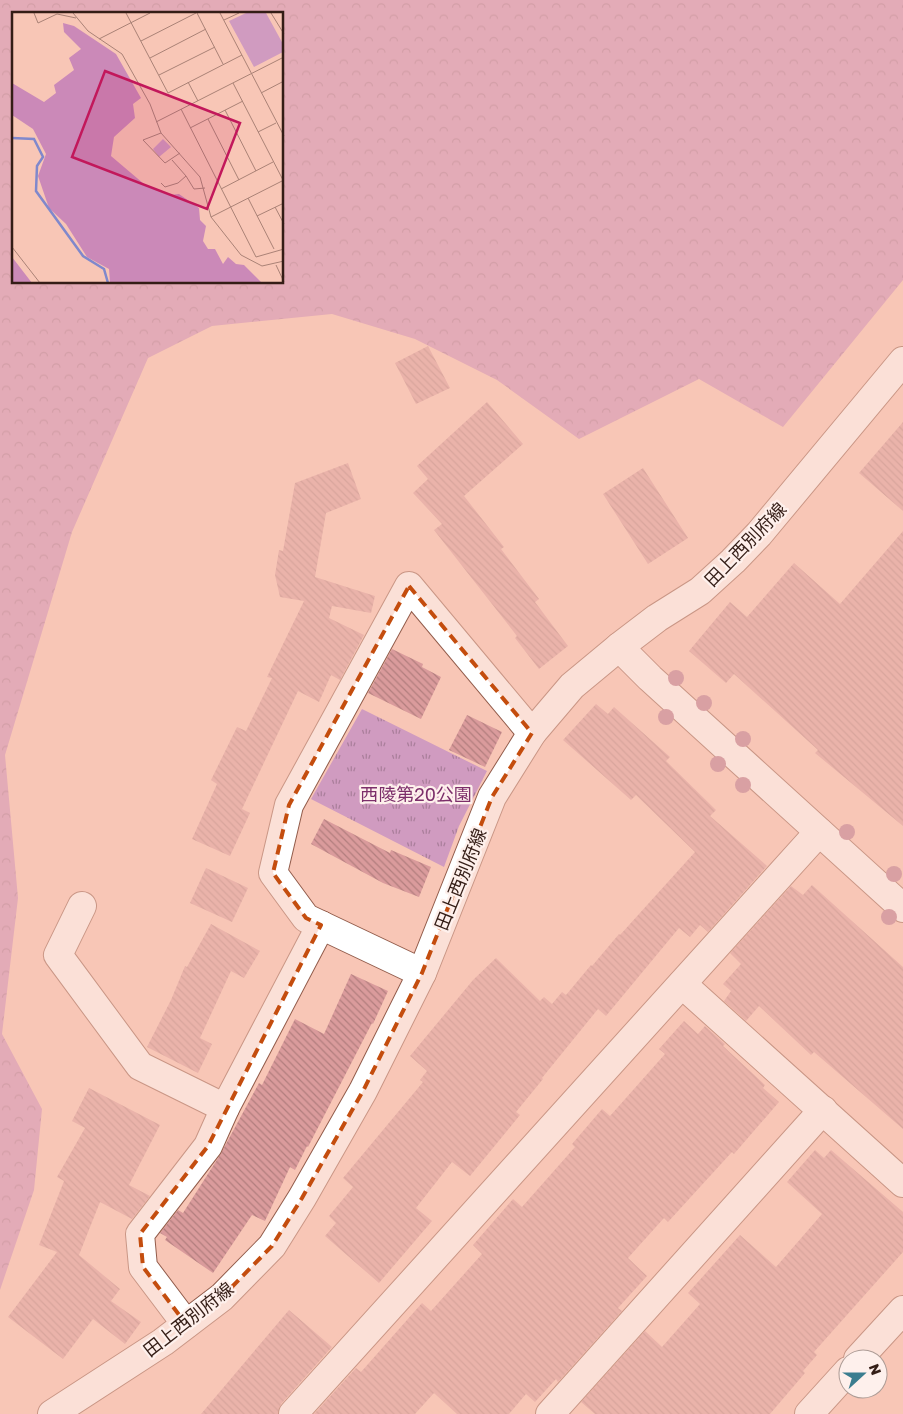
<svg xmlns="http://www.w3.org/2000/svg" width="903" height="1414" font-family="'Golos Text','Noto Sans JP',sans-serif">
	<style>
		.grass { fill: url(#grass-tufts) }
		.forest { fill: url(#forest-crowns); fill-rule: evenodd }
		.building { fill: url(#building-back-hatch) }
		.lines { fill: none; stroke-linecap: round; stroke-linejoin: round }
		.minor-casing { stroke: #925c4b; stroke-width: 30 }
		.tertiary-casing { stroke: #925c4b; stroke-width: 30 }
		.minor { stroke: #fff; stroke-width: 28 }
		.tertiary { stroke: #fff; stroke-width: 28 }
		.tree { fill: #b4728c }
		.marked { fill: none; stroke: #c44d0e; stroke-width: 4; stroke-dasharray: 10 6; stroke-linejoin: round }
		.labels { text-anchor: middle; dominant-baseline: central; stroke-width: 4.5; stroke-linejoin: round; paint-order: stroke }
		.street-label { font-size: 18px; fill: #341d16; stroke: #fef0ec }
		.park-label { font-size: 18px; fill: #7c2e6a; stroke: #fef0ec }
		.inset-river { fill: none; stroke: #8088cc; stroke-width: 2.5 }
		.inset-road { fill: none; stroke: #aa8276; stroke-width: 1 }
		.view { fill: #c2185b; fill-opacity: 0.15; stroke: #c2185b; stroke-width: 2.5 }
		.inset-edge { fill: none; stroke: #341d16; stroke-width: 2.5 }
	</style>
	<defs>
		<pattern id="grass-tufts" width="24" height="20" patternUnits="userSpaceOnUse" patternTransform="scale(1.25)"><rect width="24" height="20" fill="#d09bc0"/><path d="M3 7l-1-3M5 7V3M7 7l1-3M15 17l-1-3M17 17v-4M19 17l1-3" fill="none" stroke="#aa7e9b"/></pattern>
		<pattern id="forest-crowns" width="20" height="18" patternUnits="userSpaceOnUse" patternTransform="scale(1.25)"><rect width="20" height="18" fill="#cb89b8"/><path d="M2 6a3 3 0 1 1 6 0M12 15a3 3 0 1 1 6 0" fill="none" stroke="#a66f95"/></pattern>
		<pattern id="building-back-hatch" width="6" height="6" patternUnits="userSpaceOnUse" patternTransform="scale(1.25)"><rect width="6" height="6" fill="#da9b9c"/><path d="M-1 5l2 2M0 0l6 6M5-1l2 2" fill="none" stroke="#b27e7e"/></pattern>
	</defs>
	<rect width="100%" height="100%" fill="#f8c6b6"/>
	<!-- grass -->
	<polygon class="grass" points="362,709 487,771 459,826 444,867 311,799"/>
	<!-- forest -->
	<path class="forest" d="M 0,0 L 903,0 L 903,280 L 783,427 L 699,379 L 579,439 L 497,380 L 415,339 L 332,314 L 212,326 L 148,358 L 72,532 L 5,755 L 18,898 L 2,1034 L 42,1109 L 34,1190 L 0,1290 ZM 14,14 L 282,14 L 282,282 L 14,282 Z"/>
	<!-- building -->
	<g class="building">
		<polygon points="428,346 450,388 416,404 395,363"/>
		<polygon points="487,402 523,444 464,496 504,547 501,549 539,599 535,602 568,646 539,669 515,638 517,636 434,530 442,524 413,493 428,479 417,466"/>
		<polygon points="903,422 903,511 859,473"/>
		<polygon points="348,463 361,499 326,513 315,577 375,596 371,613 332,606 329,618 364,635 340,680 331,675 319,702 298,691 242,809 250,813 230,856 192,839 217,784 211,780 237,727 246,731 272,678 267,677 304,601 280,597 275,575 279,550 283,551 295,483"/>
		<polygon points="643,468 688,538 648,564 603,494"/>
		<polygon points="903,531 903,826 815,753 818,750 734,674 726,683 689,651 730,602 747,617 794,563 840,604"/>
		<polygon points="392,649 423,664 422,667 441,677 421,719 368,693"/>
		<polygon points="596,704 608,714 614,707 670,757 666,761 716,810 710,816 767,866 708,932 700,925 690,937 679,928 606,1016 598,1009 542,1078 543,1079 516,1112 520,1115 470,1176 452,1162 416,1208 432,1221 379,1283 325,1236 336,1223 329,1216 353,1187 343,1178 423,1082 420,1080 427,1071 410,1056 473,980 496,958 540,1001 544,997 552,1004 562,992 566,995 591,965 592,966 619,934 620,935 695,852 636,795 631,800 563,740"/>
		<polygon points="467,715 502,732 485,767 449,750"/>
		<polygon points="324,819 390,853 391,850 431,867 419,897 383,883 311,844"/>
		<polygon points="206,868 248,888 232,922 190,903"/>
		<polygon points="812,885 903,967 903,1129 814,1052 811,1055 759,1006 746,1021 724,1001 731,991 723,984 741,964 730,953 791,886 803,895"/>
		<polygon points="211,924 260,951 244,978 231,971 200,1038 212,1044 198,1073 147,1047 171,1000 185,966 187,967"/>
		<polygon points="351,974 388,991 373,1024 372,1023 308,1147 307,1146 295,1170 290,1167 265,1221 252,1215 213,1273 165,1240 167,1237 160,1233 178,1210 183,1213 220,1155 259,1083 262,1085 295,1019 324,1034"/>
		<polygon points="684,1021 698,1034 705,1026 725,1044 723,1046 765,1085 763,1088 779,1102 734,1154 732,1152 668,1222 664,1218 628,1258 647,1276 618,1308 622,1311 558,1382 556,1379 535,1402 526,1394 509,1414 457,1414 434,1393 415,1414 314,1414 356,1368 361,1372 422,1303 431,1311 482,1254 473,1245 513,1199 522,1207 575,1147 572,1144 602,1109 610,1116 665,1054 659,1049"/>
		<polygon points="89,1088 160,1125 129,1185 150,1196 132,1219 100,1202 79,1255 120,1289 111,1301 141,1322 125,1344 93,1319 63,1359 8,1317 57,1252 39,1245 64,1181 57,1177 85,1128 72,1121"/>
		<polygon points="815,1150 824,1158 831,1150 903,1212 903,1252 814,1352 817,1355 803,1371 805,1373 770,1414 595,1414 581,1402 645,1331 662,1347 700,1304 688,1293 740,1235 776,1267 822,1214 787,1182"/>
		<polygon points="289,1310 332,1347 281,1404 278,1414 201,1414"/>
	</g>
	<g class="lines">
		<defs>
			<g id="minor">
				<polyline points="82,906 58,955 140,1066 225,1108 321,925"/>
				<polyline points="422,973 306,918 273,873 289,805 409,586 532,733"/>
				<polyline points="682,984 903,1183"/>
				<polyline points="186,1324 143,1267 140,1234 208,1146 225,1108"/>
				<polyline points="858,1359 903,1310"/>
				<polyline points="293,1414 819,832"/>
				<polyline points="550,1414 823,1110"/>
				<polyline points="809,1414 848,1371"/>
			</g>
			<g id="tertiary">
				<polyline points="619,647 650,678 903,908"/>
				<polyline points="52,1414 163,1342 222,1297 272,1246 302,1198 363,1091 422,973 492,797 532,733 572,686 619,647 657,618 700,591 733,561 759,534 903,361"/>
			</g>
		</defs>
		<!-- minor casing -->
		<use href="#minor" class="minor-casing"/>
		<!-- tertiary casing -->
		<use href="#tertiary" class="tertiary-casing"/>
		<!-- minor -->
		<use href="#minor" class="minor"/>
		<!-- tertiary -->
		<use href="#tertiary" class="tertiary"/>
	</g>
	<!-- trees -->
	<g class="tree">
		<circle cx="676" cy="678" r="8"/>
		<circle cx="704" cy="703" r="8"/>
		<circle cx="666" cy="717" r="8"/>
		<circle cx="743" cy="739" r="8"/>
		<circle cx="718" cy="764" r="8"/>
		<circle cx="743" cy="785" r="8"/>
		<circle cx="847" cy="832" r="8"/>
		<circle cx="894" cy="874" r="8"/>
		<circle cx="889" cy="917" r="8"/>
	</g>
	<!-- marked area -->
	<path d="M0 0H903V1414H0ZM 409,586 L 532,733 L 492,797 L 422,973 L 363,1091 L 302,1198 L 272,1246 L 222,1297 L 186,1324 L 143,1267 L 140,1234 L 208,1146 L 321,925 L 306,918 L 273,873 L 289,805 Z" fill="#f8c6b6" fill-opacity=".55" fill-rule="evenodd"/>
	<path class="marked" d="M 409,586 L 532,733 L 492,797 L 422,973 L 363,1091 L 302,1198 L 272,1246 L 222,1297 L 186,1324 L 143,1267 L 140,1234 L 208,1146 L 321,925 L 306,918 L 273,873 L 289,805 Z"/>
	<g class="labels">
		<!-- street labels -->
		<g class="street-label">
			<text transform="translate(745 544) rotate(-46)">田上西別府線</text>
			<text transform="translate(460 879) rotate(-68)">田上西別府線</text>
			<text transform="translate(188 1319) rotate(-38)">田上西別府線</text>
		</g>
		<!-- park labels -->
		<g class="park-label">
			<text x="416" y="794">西陵第20公園</text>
		</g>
	</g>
	<!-- overview -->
	<g transform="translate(12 12)">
		<rect width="271" height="271" fill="#f8c6b6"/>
		<path d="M 234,1 L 254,1 L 271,32 L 271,40 L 242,55 L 217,9 ZM 151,127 L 159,135 L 147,145 L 141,137 Z" fill="#d09bc0"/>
		<path d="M 51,11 L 62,14 L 104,42 L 129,86 L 121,92 L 123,106 L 102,125 L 99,144 L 132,172 L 158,183 L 167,182 L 187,196 L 188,208 L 194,214 L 191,229 L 196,237 L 203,237 L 211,252 L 216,245 L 224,252 L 232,253 L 250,271 L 98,271 L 97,257 L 75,245 L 54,212 L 37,196 L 26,164 L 34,142 L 21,117 L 0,103 L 0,71 L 32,90 L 44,81 L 42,73 L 62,58 L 57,46 L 69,37 L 52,20 ZM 0,245 L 20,271 L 0,271 Z" fill="#cb89b8"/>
		<path class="inset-river" d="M 0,126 L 22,127 L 31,145 L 25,154 L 24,179 L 71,244 L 92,257 L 96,271"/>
		<path class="inset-road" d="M 22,1 L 26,11 L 45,2 L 64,6M 61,1 L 76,19 L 110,42 L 138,92 L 149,121 L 188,165 L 199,205 L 229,243 L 250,254 L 272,249M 114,1 L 156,81 L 230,43M 185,1 L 211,52M 208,1 L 272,124M 259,1 L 272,22M 212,8 L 227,1M 87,27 L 138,1M 129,29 L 184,1M 138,46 L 194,17M 147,63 L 203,35M 176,70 L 186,89M 221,71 L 271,168M 249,81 L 272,69M 169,97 L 244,245 L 272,237M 213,98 L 244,159M 196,107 L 227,168M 144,110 L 272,45M 178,116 L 231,89M 246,120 L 264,111M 149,121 L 131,128 L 153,151 L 168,141M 174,164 L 182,177 L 193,176M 149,171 L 153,175 L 166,171 L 174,164 L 160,148M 209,177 L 261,150M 236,186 L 262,237M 263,195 L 272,212M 245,204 L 272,191M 199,205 L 272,168M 0,235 L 28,271M 264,253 L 272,270"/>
		<path class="view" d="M 93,59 L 228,111 L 195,197 L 60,145 Z"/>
		<rect width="271" height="271" class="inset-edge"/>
	</g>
	<!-- north arrow -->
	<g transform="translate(863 1374) rotate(69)"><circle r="24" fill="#fef0ec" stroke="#ad9c96"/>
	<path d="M0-4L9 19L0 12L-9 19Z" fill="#3b7d8f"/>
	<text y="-8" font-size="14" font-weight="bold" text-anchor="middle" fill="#341d16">N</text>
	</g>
</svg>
